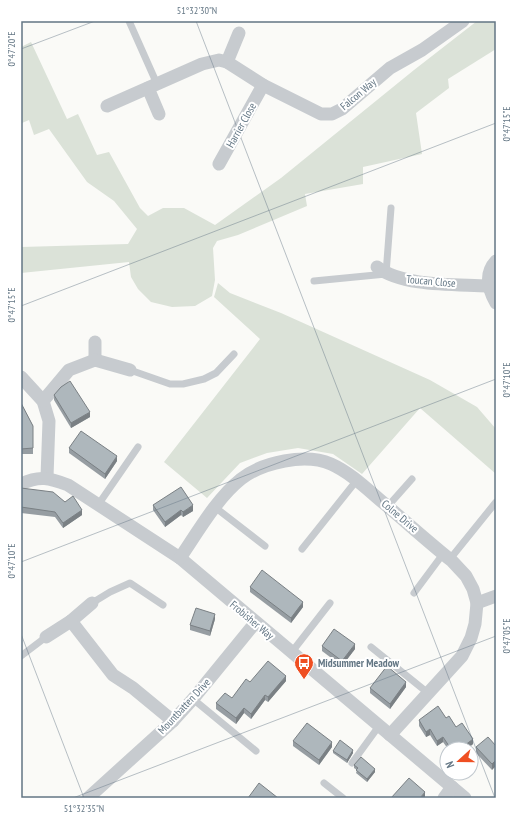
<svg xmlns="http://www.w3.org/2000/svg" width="517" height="819" font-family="'PT Sans Narrow',sans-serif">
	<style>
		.green { fill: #dbe2d8 }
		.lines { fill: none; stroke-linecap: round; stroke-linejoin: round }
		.service { stroke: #c7cbcf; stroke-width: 7 }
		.minor { stroke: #c7cbcf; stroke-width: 13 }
		.wall { fill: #969da2 }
		.shaded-wall { fill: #7a8084 }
		.building { fill: #aeb7bc; stroke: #7a8084 }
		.ticks { fill: none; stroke: #637684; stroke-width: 1; stroke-opacity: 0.45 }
		.labels { text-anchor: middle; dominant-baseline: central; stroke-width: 4; stroke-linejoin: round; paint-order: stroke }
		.street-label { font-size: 11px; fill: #637684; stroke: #fff }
		.poi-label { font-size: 11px; font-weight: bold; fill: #637684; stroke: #fff; text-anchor: start }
		.neatline { fill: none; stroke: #637684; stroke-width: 1.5 }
		.ticks-label { font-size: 10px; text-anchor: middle; fill: #637684 }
	</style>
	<rect width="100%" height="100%" fill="#fafaf7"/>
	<!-- green -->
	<g class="green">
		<polygon points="477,21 496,21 496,49 448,79 449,88 416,113 422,154 363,167 363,184 305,194 307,206 238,235 217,241 213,248 215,280 212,296 195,306 172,307 151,302 138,289 131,277 129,262 21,273 21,247 128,244 137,229 114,201 87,182 49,129 34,135 29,120 22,123 21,47 31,42 67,119 78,114 97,155 109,152 140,208 148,216 163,208 184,208 215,225 281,178 414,70"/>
		<polygon points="218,283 230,293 281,313 430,380 477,407 496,429 496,474 420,408 362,474 333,454 298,448 267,453 240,463 207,498 164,462 260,339 214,297"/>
	</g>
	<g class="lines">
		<!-- service -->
		<g class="service">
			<polyline points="129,21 157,84"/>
			<polyline points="314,281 386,274 391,208"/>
			<polyline points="130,370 170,384 183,384 204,379 216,373 234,354"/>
			<polyline points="98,505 138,447"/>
			<polyline points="388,506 412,479"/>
			<polyline points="216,508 265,546"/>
			<polyline points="302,549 357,480"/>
			<polyline points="450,559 496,502"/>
			<polyline points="414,593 443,554"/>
			<polyline points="92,603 110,592 130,583 163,605"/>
			<polyline points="371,647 428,693"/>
			<polyline points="291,653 330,603"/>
			<polyline points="21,656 46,637"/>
			<polyline points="193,699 256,751"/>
			<polyline points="352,763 379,726"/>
			<polyline points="324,783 343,798"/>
		</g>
		<!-- minor -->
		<g class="minor">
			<polyline points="227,62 239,33"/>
			<polyline points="148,88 159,114"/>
			<polyline points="107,106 202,64 219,60 227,62 263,85 321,114 332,114 342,109 390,68 422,50 463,21"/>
			<polyline points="219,164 263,85"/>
			<path d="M 496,261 C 484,274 488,289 496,303"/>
			<path d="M 377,267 C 403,287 456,284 488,286"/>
			<polyline points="95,342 95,360"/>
			<polyline points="21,377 43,401 49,421 47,477"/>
			<polyline points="43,401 69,370 95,360 130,370"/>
			<path d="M 21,484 C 40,475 49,478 68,485 L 180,558 L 465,798"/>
			<path d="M 180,558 C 197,533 217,498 241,479 C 263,462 305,453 331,464 C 349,472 365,487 380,500 C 404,520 427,541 452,561 L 466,576 L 473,589 L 477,603 L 475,624 L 471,638 L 462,656 L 390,735"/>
			<polyline points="92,603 71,621 113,675 133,688 173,721"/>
			<polyline points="477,603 496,596"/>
			<polyline points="46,637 71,621"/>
			<polyline points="88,798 173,721 193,699 255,623"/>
			<polyline points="444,798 452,787"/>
		</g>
	</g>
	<!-- wall -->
	<g class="wall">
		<polygon points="54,395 90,417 71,428 54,400"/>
		<polygon points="21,403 33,426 33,454 21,454"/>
		<polygon points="69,448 117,461 105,479 69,453"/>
		<polygon points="21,488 65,502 82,515 63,528 55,517 21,513"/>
		<polygon points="153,505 193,511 183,517 181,515 165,527 153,510"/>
		<polygon points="250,587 303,607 291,623 250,592"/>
		<polygon points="215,619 210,636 190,630 190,625"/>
		<polygon points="322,646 355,649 342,666 322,651"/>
		<polygon points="286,681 268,702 265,700 251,719 244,713 236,724 216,709 216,703 232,698 250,682"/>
		<polygon points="406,687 390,709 370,693 370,688"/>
		<polygon points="446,718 456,727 473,744 467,749 448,749 443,742 437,746 430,735 426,737 419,726 419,720"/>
		<polygon points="293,741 332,747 319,765 293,746"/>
		<polygon points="496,746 492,770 476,753 476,747"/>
		<polygon points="333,751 353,753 347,763 333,753"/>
		<polygon points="354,765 375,772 367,782 356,773 357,770 354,768"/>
	</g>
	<!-- shaded-wall -->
	<g class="shaded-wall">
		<polygon points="90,412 90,417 71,428 71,423"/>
		<polygon points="117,456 117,461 105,479 105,474"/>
		<polygon points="193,505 193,511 183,517 183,512"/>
		<polygon points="82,510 82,515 63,528 63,523"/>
		<polygon points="181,510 181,515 165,527 165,522"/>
		<polygon points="303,602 303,607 291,623 291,618"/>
		<polygon points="215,614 215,619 210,636 210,631"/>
		<polygon points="355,644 355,649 342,666 342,661"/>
		<polygon points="286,676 286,681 268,702 268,697"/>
		<polygon points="406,682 406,687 390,709 390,704"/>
		<polygon points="265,695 265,700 251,719 251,714"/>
		<polygon points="244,708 244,713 236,724 236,718"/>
		<polygon points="430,729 430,735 426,737 426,732"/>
		<polygon points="443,737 443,742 437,746 437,741"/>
		<polygon points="473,739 473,744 467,749 460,749"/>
		<polygon points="332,742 332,747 319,765 319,760"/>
		<polygon points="353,750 353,753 347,763 347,760"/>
		<polygon points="496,760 496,766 492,770 492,764"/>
		<polygon points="375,769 375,772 367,782 367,779"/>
		<polygon points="425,792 425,797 424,798 420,798"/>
	</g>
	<!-- building -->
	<g class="building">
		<polygon points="70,381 90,412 71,423 54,395 61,387"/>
		<polygon points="21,403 33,426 33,448 21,449"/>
		<polygon points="81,431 117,456 105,474 69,448"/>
		<polygon points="181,487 193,505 183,512 181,510 165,522 153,505"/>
		<polygon points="21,488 53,492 65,502 73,496 82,510 63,523 55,512 21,507"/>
		<polygon points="262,570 303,602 291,618 250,587"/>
		<polygon points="196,608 215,614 210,631 190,625"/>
		<polygon points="334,629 355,644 342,661 322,646"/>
		<polygon points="268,661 286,676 268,697 265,695 251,714 244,708 236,718 216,703 225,693 232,698 246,679 250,682"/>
		<polygon points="387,666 406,682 390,704 370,688"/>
		<polygon points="438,706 446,718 449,716 456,727 462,723 473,739 460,749 451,749 443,737 437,741 430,729 426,732 419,720"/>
		<polygon points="307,723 332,742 319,760 293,741"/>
		<polygon points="488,737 496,746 496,760 492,764 476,747"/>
		<polygon points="340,740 353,750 347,760 333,751"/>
		<polygon points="361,757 375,769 367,779 356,770 358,768 354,765"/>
		<polygon points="409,778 425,792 420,798 391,798"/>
		<polygon points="259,783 278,798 248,798"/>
	</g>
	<!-- ticks -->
	<path class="ticks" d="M 196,21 L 495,798M 21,49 L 95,21M 21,306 L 496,123M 21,562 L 496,379M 21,634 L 84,798M 73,798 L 496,636"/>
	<!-- icons -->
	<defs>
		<symbol id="bus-pin" viewBox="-11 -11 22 30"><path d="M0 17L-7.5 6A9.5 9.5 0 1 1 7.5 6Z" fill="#ef4f22" stroke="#fff"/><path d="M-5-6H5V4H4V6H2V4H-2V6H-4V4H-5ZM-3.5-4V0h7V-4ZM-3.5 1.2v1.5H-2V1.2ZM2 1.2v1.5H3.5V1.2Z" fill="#fff"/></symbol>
	</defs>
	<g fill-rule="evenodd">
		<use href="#bus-pin" x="293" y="652" width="22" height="30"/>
	</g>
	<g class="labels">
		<!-- street labels -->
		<g class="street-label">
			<text transform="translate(358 94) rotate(-40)">Falcon Way</text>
			<text transform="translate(241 125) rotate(-61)">Harrier Close</text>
			<text transform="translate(431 281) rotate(5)">Toucan Close</text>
			<text transform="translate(400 516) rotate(40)">Colne Drive</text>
			<text transform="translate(252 620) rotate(40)">Frobisher Way</text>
			<text transform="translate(184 706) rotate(-47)">Mountbatten Drive</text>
		</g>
		<!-- poi labels -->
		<g class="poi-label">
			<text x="318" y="663">Midsummer Meadow</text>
		</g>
	</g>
	<!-- border -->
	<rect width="517" height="819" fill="none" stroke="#ffffff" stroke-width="44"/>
	<!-- north arrow -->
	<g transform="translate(459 761) rotate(249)"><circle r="19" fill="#ffffff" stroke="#c1c8ce"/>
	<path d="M0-3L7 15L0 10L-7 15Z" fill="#ef4f22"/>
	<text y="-6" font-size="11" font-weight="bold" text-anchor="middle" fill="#637684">N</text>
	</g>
	<rect x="22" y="22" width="473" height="775" class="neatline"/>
	<g class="ticks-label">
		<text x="197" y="14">51°32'30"N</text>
		<text transform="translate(11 49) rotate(-90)" y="4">0°47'20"E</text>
		<text transform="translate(506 124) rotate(-90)" y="4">0°47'15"E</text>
		<text transform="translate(11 305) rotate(-90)" y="4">0°47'15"E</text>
		<text transform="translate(506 380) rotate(-90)" y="4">0°47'10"E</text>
		<text transform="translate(11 561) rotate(-90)" y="4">0°47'10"E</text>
		<text transform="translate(506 636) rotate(-90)" y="4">0°47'05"E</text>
		<text x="84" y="812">51°32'35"N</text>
	</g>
</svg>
